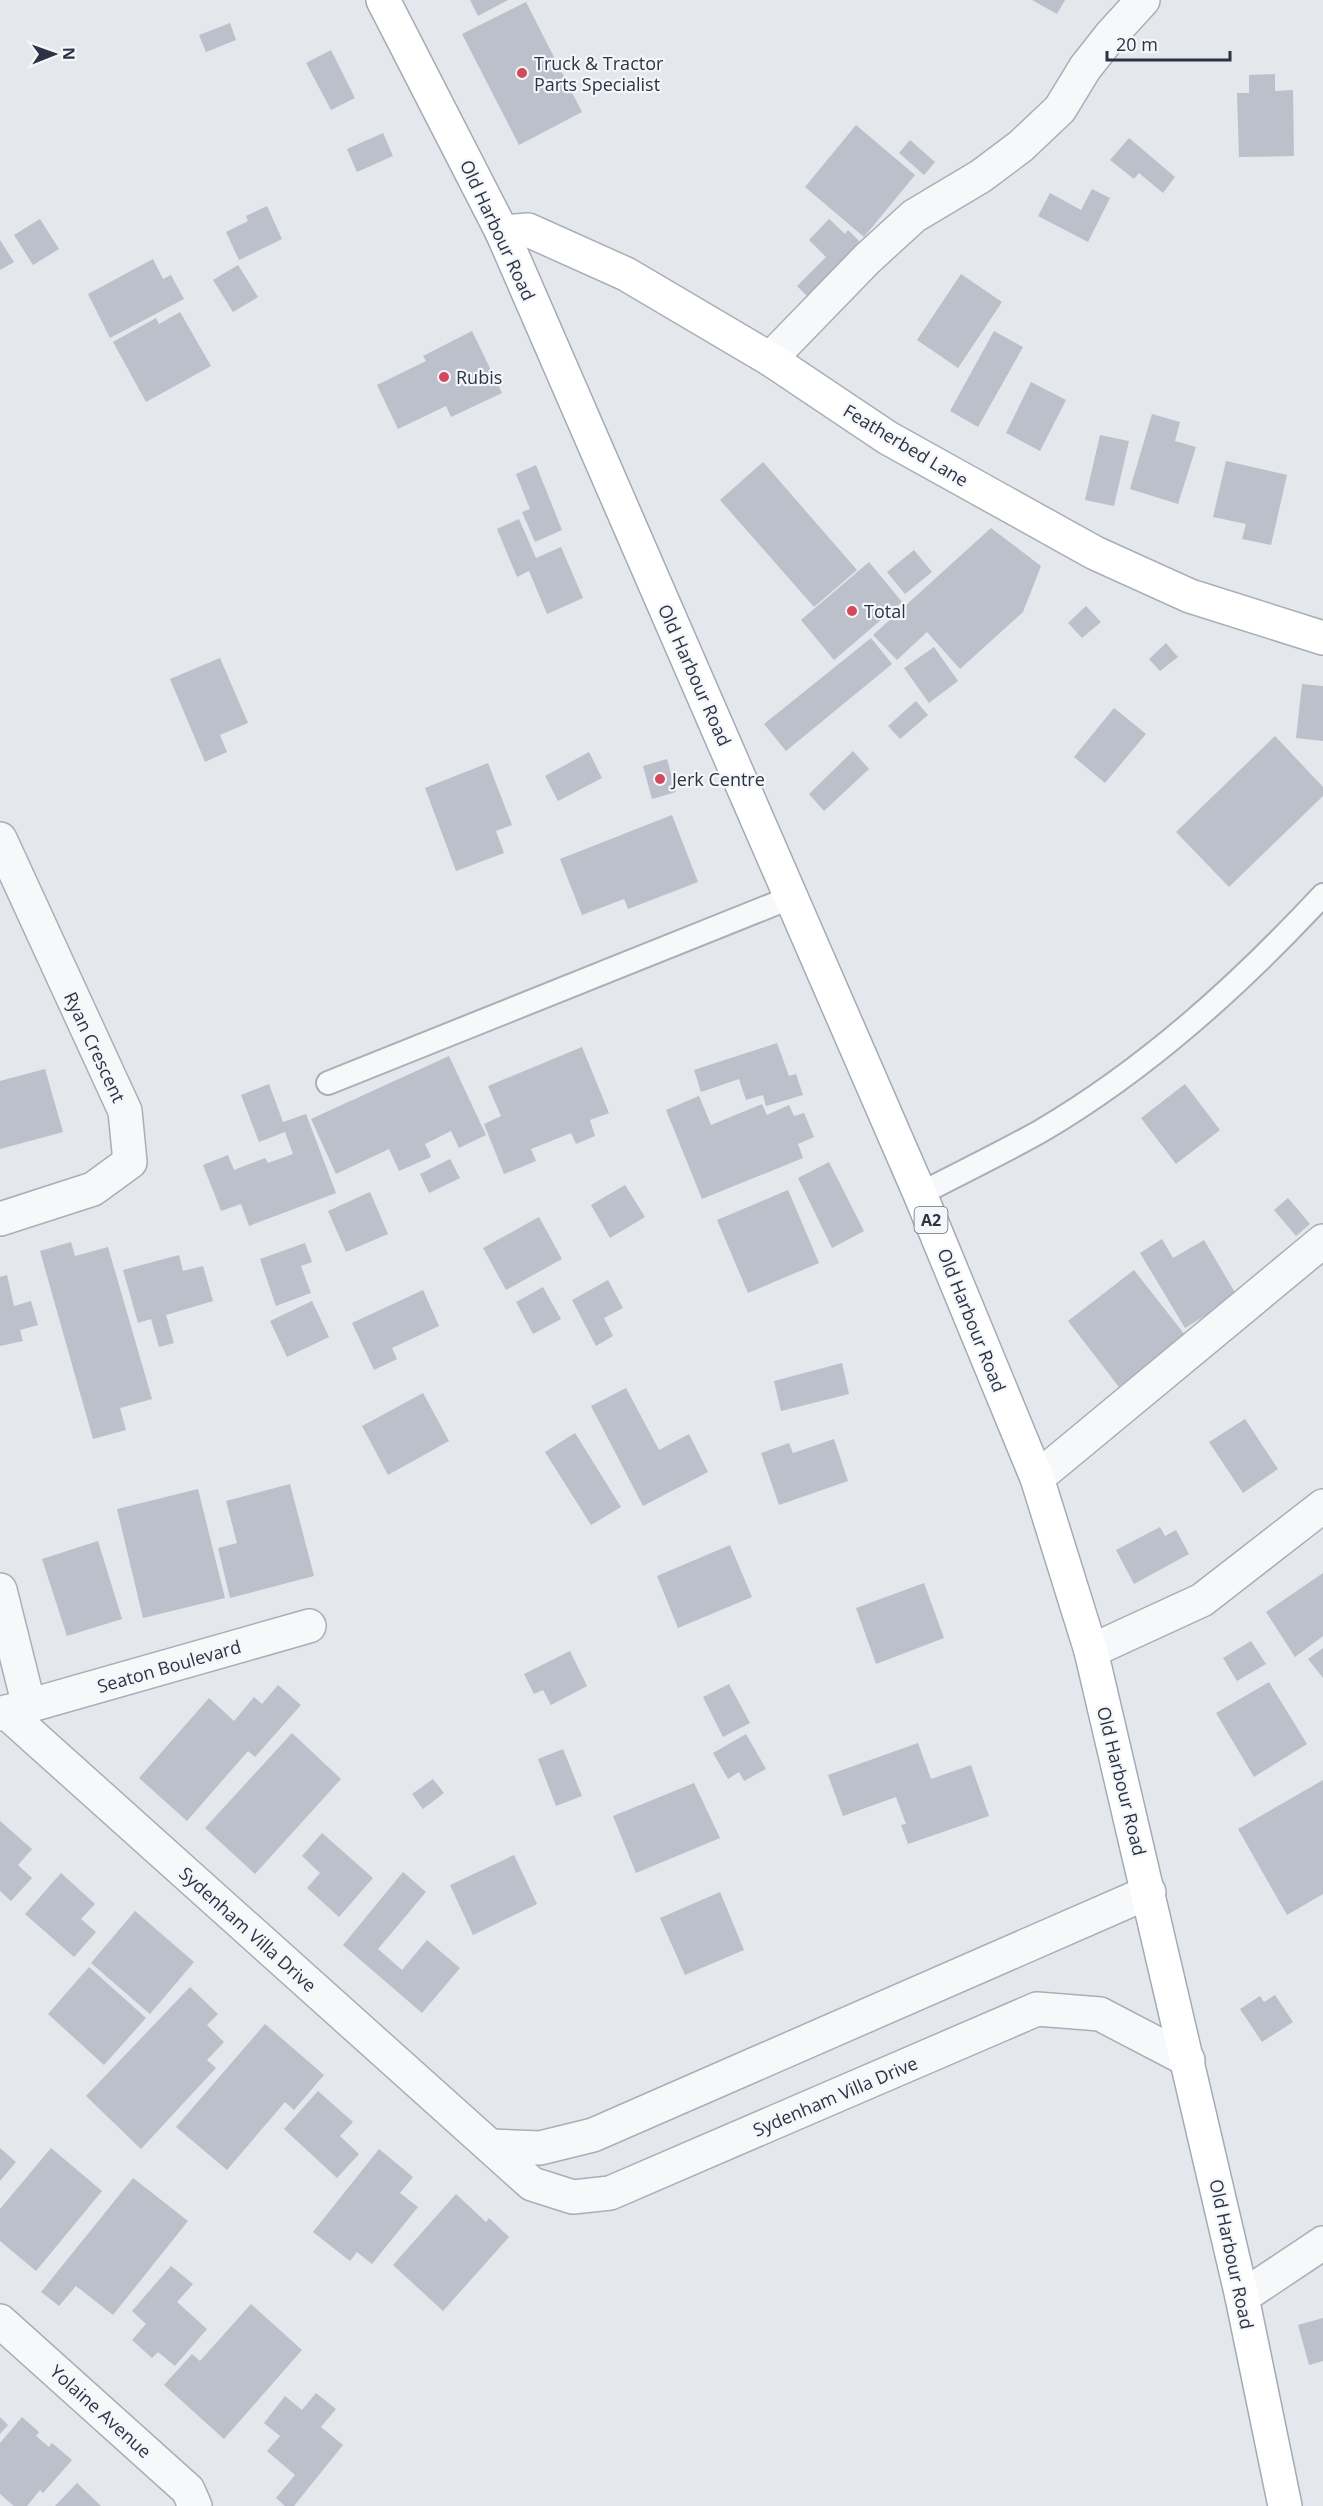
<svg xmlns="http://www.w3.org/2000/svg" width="1323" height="2506" font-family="'Open Sans',sans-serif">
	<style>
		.building { fill: #bbc0ca }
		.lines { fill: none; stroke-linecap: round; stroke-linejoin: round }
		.lane-casing { stroke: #a9aeb7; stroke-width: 26 }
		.street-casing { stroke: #a9aeb7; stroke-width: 36 }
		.secondary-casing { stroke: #a9aeb7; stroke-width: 36 }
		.primary-casing { stroke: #a3abb8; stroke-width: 36 }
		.lane { stroke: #f7f8fa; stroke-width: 22 }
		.street { stroke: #f7f8fa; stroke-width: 33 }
		.secondary { stroke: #fff; stroke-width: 33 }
		.primary { stroke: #fff; stroke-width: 33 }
		.poi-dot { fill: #d1495b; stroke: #f4f6f9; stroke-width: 2 }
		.labels { text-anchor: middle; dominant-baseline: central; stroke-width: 4.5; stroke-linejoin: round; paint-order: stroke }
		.shield { fill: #f4f6f9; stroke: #676e7b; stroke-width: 1.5 }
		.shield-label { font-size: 16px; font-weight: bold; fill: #2b3445 }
		.poi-label { font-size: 18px; fill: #2b3445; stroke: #f4f6f9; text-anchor: start }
		.street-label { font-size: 18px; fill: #2b3445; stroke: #f4f6f9 }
	</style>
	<rect width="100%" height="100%" fill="#e4e7ec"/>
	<!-- building -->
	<g class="building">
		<polygon points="470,0 508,0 478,16"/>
		<polygon points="1032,0 1065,0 1057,14"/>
		<polygon points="526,2 582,112 519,145 462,34"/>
		<polygon points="230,23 236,40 206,52 199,35"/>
		<polygon points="331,50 355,98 331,110 306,63"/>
		<polygon points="1275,74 1275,91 1293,90 1294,156 1239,157 1237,93 1249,93 1249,75"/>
		<polygon points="856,125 915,175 864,237 805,187"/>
		<polygon points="383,133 393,156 357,172 347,149"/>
		<polygon points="1129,138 1175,177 1163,193 1139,173 1134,179 1110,160"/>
		<polygon points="910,140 935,162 924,175 899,153"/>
		<polygon points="1092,189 1110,198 1088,242 1038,216 1050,193 1081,210"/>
		<polygon points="267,206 282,239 239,260 226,232 248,221 246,216"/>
		<polygon points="40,219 59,249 33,265 14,235"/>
		<polygon points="829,219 845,234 848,230 865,247 813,302 797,286 826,257 809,240"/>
		<polygon points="0,240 14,262 0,270"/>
		<polygon points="153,259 163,279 171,275 184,299 110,338 88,294"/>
		<polygon points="238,265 258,297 233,312 213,280"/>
		<polygon points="961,274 1002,302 958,368 917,340"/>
		<polygon points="180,312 211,366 146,402 113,342 156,318 159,324"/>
		<polygon points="472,331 502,393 451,417 446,406 398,429 377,385 426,361 423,356"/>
		<polygon points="994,331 1023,347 978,427 950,411"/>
		<polygon points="1031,382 1066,400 1040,451 1006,433"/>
		<polygon points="1152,414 1180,422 1175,441 1196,447 1178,504 1130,489"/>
		<polygon points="1100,435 1129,441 1114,506 1085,500"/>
		<polygon points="1226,461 1287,475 1271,545 1242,539 1246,524 1213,517"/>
		<polygon points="763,462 857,570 814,607 720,500"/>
		<polygon points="536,465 562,530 535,542 522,512 530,509 516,474"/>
		<polygon points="519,519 536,558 561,547 583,598 547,614 529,571 517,577 497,529"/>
		<polygon points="991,528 1041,566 1023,612 960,669 927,632 897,660 873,635"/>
		<polygon points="914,550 932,572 905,594 887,572"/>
		<polygon points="869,562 902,602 834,660 801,620"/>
		<polygon points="1086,606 1101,622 1082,638 1068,623"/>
		<polygon points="871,638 892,664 786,751 764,724"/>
		<polygon points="1166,643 1178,657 1160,671 1149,659"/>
		<polygon points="934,647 958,681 929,703 904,668"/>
		<polygon points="220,658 248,723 220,735 227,752 205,762 170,679"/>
		<polygon points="1302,684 1323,686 1323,741 1296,738"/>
		<polygon points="916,701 928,715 900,739 888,726"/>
		<polygon points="1114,708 1146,734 1105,783 1074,757"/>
		<polygon points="1275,736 1323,787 1323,796 1229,887 1176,832"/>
		<polygon points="853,751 869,769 824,811 809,794"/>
		<polygon points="589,752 602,778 558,801 545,776"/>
		<polygon points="667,759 676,792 652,799 643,766"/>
		<polygon points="488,763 512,825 496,831 504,853 456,871 425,788"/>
		<polygon points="672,815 698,882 628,909 624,899 582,915 560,859"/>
		<polygon points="777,1043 789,1076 796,1074 803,1095 766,1106 763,1095 746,1100 739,1079 701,1092 694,1070"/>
		<polygon points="582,1047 609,1113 590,1120 595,1136 576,1144 571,1133 531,1149 536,1161 504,1174 484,1124 501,1116 488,1086"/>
		<polygon points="449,1056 486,1135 459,1148 451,1131 425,1144 431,1157 399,1171 389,1149 336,1174 311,1119"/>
		<polygon points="45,1069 63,1132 0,1149 0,1081"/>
		<polygon points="269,1084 283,1122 306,1114 336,1193 249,1226 241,1204 221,1211 203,1165 228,1155 234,1170 265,1158 268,1163 293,1154 285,1132 259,1142 241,1095"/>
		<polygon points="1185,1084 1220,1130 1176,1164 1141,1118"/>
		<polygon points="699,1096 711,1125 762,1104 767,1115 789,1105 794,1116 804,1113 814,1137 798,1144 803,1158 702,1199 666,1110"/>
		<polygon points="450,1159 460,1178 429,1193 420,1174"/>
		<polygon points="829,1162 864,1231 832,1248 798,1178"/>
		<polygon points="625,1185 645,1217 610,1238 591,1205"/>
		<polygon points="788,1190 819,1263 748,1293 717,1220"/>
		<polygon points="370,1192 388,1234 346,1252 328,1211"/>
		<polygon points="1288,1198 1310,1224 1296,1236 1274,1210"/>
		<polygon points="539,1217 562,1259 506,1290 483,1248"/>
		<polygon points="1162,1239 1173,1258 1204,1240 1237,1296 1185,1328 1140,1253"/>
		<polygon points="71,1242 75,1256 108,1247 152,1399 120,1408 126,1430 93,1439 40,1251"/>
		<polygon points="305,1243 312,1262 301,1266 311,1293 276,1306 260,1259"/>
		<polygon points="179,1255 183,1271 203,1266 213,1301 166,1315 174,1343 159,1347 151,1319 138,1323 123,1270"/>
		<polygon points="1134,1270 1185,1335 1119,1387 1068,1321"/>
		<polygon points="7,1275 14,1306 31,1301 38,1325 20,1330 23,1341 0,1346 0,1277"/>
		<polygon points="608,1280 623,1308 604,1318 613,1336 596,1346 572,1300"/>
		<polygon points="543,1287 561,1319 533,1334 516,1302"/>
		<polygon points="423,1290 439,1326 392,1348 397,1359 374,1370 352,1323"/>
		<polygon points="312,1301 329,1337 287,1357 270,1321"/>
		<polygon points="842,1363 849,1394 781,1411 774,1381"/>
		<polygon points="626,1388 659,1450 689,1434 708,1472 643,1506 591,1406"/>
		<polygon points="423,1393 449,1441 388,1475 362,1426"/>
		<polygon points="1245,1419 1278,1469 1243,1493 1209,1442"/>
		<polygon points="575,1433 621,1507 591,1525 545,1452"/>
		<polygon points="834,1439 848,1481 779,1505 761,1453 789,1443 793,1453"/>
		<polygon points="290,1484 314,1576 230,1598 218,1548 237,1543 226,1501"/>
		<polygon points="198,1489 225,1598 143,1618 117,1509"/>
		<polygon points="1160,1527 1165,1536 1176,1530 1189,1554 1134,1584 1116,1550"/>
		<polygon points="98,1541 122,1619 67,1636 42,1559"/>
		<polygon points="730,1545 752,1597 678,1628 657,1576"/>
		<polygon points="1323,1573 1323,1636 1295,1657 1266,1612"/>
		<polygon points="924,1583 944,1638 876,1664 856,1608"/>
		<polygon points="1251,1641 1266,1664 1237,1681 1223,1658"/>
		<polygon points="1323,1648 1323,1678 1308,1659"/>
		<polygon points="570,1651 587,1686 551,1705 543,1690 534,1694 524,1674"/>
		<polygon points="1269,1682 1307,1744 1254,1777 1216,1713"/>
		<polygon points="729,1684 750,1723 723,1737 703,1697"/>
		<polygon points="278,1685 301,1705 255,1757 248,1751 187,1821 139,1778 209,1698 234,1721 254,1697 262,1704"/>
		<polygon points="292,1733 341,1779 255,1874 205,1828"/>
		<polygon points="746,1734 766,1769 744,1781 739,1772 728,1779 713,1753"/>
		<polygon points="918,1743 931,1779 971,1765 989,1816 908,1844 901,1825 906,1824 896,1797 843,1816 828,1775"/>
		<polygon points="563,1749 582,1796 556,1806 538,1759"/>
		<polygon points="433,1779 444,1793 423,1809 412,1794"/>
		<polygon points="1323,1780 1323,1894 1287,1915 1238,1829"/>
		<polygon points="694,1783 720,1838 636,1873 613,1816"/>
		<polygon points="0,1821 32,1849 18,1865 32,1878 11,1901 0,1891"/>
		<polygon points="322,1833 373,1878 339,1917 307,1888 320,1873 302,1856"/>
		<polygon points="514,1855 537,1904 473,1935 450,1885"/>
		<polygon points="403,1872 426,1892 378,1949 402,1970 427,1940 460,1968 422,2013 343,1945"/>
		<polygon points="61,1873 95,1904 81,1919 96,1932 74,1957 25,1914"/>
		<polygon points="720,1892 744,1950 685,1975 660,1918"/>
		<polygon points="135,1911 194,1962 150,2014 91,1963"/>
		<polygon points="89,1967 146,2018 104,2065 48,2014"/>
		<polygon points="190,1987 218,2014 207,2025 224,2042 207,2060 216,2068 141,2149 86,2096"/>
		<polygon points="1275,1995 1293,2022 1262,2042 1240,2009 1260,1996 1264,2002"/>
		<polygon points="265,2024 324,2075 294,2110 285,2102 227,2170 176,2127"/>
		<polygon points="318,2091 353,2122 340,2136 359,2154 337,2178 284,2129"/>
		<polygon points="0,2148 16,2162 0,2181"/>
		<polygon points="51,2148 102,2191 36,2271 0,2241 0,2209"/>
		<polygon points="379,2149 413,2177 400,2193 418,2207 372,2264 357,2252 350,2261 313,2232"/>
		<polygon points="133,2178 188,2221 113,2315 76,2286 59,2306 41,2292"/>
		<polygon points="456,2194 486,2222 489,2218 509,2237 443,2311 393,2265"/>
		<polygon points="171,2266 193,2284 177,2302 207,2329 175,2366 158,2352 152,2358 132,2340 146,2324 132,2311"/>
		<polygon points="251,2304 302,2350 224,2439 164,2385 192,2354 200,2361"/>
		<polygon points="1323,2318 1323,2361 1309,2365 1298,2325"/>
		<polygon points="316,2393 336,2409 321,2427 343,2445 294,2506 285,2506 276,2498 295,2475 267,2451 280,2436 264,2423 285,2396 302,2410"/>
		<polygon points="0,2417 8,2425 0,2434"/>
		<polygon points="22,2417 39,2432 36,2436 49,2447 52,2443 72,2460 43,2493 40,2490 27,2506 14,2506 0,2494 0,2443"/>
		<polygon points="77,2483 101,2506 55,2506"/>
	</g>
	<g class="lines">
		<defs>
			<g id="lane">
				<polyline points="328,1083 792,897"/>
				<path d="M 920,1194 C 960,1173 1002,1153 1041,1131 C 1148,1068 1239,985 1323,895"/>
			</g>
			<g id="street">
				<polyline points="770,359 867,259 914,216 981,176 1021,146 1060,109 1085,68 1111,35 1143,0"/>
				<polyline points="0,839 125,1111 130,1162 93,1189 0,1219"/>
				<polyline points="1037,1478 1323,1241"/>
				<polyline points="0,1590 29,1706"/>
				<polyline points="1091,1651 1202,1600 1323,1506"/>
				<polyline points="6,1712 532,2184 573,2197 610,2193 1037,2009 1100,2014 1188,2060"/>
				<polyline points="0,1714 309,1626"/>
				<polyline points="490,2146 540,2148 593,2135 1149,1892"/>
				<polyline points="1242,2297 1323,2243"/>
				<polyline points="0,2321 188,2490 195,2506"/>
			</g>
			<polyline id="secondary" points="502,232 528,230 626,274 770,359 888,438 1095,553 1190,596 1323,638"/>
			<polyline id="primary" points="383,0 502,232 920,1194 1037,1478 1091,1651 1242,2297 1285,2506"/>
		</defs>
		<!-- lane casing -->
		<use href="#lane" class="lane-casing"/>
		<!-- street casing -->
		<use href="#street" class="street-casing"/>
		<!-- secondary casing -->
		<use href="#secondary" class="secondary-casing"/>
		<!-- primary casing -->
		<use href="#primary" class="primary-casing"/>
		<!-- lane -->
		<use href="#lane" class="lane"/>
		<!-- street -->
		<use href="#street" class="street"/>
		<!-- secondary -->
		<use href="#secondary" class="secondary"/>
		<!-- primary -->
		<use href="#primary" class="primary"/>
	</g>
	<!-- markers -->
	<g class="poi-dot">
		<circle cx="522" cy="73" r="6"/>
		<circle cx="444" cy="377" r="6"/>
		<circle cx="852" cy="611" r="6"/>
		<circle cx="660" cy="779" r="6"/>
	</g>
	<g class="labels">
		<!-- shield labels -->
		<rect class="shield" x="914.5" y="1207" width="33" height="26" rx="4.5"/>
		<g class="shield-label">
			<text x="931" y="1220">A2</text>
		</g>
		<!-- poi labels -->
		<g class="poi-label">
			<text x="534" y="63">Truck &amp; Tractor<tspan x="534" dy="21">Parts Specialist</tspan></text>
			<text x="456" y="377">Rubis</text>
			<text x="864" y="611">Total</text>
			<text x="672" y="779">Jerk Centre</text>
		</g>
		<!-- street labels -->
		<g class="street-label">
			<text transform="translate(498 230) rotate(65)">Old Harbour Road</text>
			<text transform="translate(906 445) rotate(31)">Featherbed Lane</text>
			<text transform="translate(695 675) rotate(66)">Old Harbour Road</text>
			<text transform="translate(95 1047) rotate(65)">Ryan Crescent</text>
			<text transform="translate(972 1320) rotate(68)">Old Harbour Road</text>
			<text transform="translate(169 1666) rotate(-16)">Seaton Boulevard</text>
			<text transform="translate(1122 1781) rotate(76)">Old Harbour Road</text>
			<text transform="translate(248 1929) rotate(42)">Sydenham Villa Drive</text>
			<text transform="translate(835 2096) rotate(-23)">Sydenham Villa Drive</text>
			<text transform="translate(1232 2254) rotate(78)">Old Harbour Road</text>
			<text transform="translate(101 2411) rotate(42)">Yolaine Avenue</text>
		</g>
	</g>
	<!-- north arrow -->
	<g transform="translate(54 54) rotate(89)" stroke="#f4f6f9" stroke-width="4.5" paint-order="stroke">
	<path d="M0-4.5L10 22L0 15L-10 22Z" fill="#2b3445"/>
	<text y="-9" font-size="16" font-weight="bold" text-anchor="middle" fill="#2b3445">N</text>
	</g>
	<!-- scale -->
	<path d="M1107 51v9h123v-9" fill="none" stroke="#2b3445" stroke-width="3"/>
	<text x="1116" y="51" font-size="18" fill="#2b3445" stroke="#f4f6f9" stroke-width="4.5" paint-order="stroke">20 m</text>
</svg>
